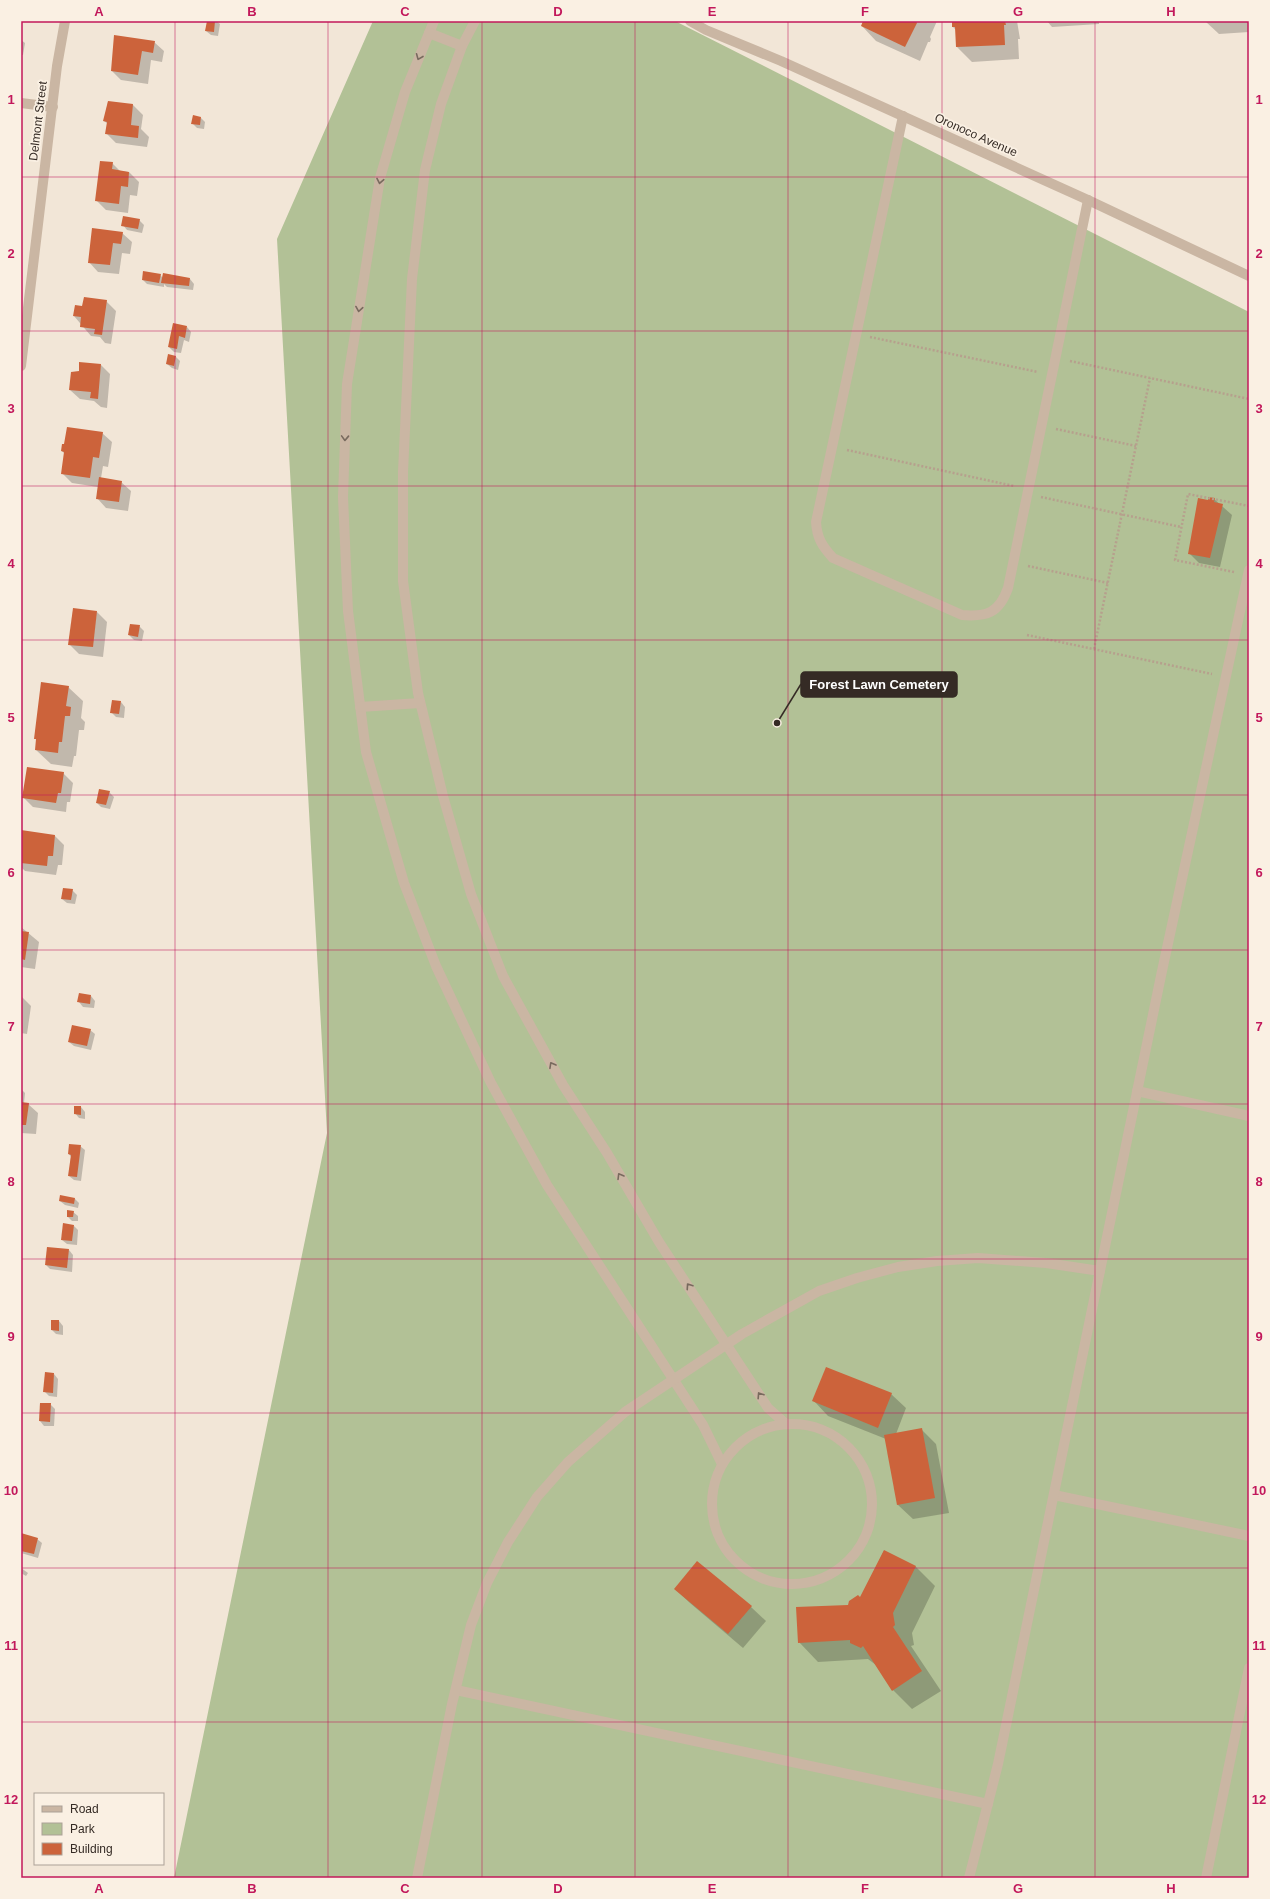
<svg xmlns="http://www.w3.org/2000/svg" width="1270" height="1899" font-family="Helvetica,sans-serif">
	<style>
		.green { fill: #b2c196 }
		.shadow { fill: #0003 }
		.building { fill: #cc633b }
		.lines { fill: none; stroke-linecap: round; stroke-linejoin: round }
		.path { stroke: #b6a08d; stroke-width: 2.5; stroke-dasharray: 2 2; stroke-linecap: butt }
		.minor { stroke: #cab6a3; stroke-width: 10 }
		.oneway { stroke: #786a5e }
		.grid { fill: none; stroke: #c2185b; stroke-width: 1; stroke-opacity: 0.55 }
		.labels { text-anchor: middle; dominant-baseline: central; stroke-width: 3.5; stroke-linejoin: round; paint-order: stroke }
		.street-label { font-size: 12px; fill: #352b25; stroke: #faf0e3 }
		.leader { fill: none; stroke: #352b25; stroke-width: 1.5 }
		.callout-dot { fill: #352b25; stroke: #faf0e3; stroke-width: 1.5 }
		.callout { fill: #352b25; stroke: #352b25; stroke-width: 1.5 }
		.callout-label { font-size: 13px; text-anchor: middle; font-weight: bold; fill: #fff }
		.neatline { fill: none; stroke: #c2185b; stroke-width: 1.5 }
		.grid-label { font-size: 13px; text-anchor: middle; font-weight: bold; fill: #c2185b }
	</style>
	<rect width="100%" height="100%" fill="#f2e6d7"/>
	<!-- green -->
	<polygon class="green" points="373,21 675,21 1249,312 1249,1878 174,1878 327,1133 277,239"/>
	<!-- shadow -->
	<g class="shadow">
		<polygon points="208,21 216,21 220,24 218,36 211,35 206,31"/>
		<polygon points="864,21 937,21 930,37 931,39 930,42 928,42 920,61 876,41 862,26"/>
		<polygon points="955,21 1017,21 1020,39 1018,39 1019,59 972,62 957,47 956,30 953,27"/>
		<polygon points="1047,21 1099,21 1099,24 1052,27"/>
		<polygon points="1205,21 1249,21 1249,32 1219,34"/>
		<polygon points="115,36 154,42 164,51 162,62 151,60 148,84 121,80 112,71"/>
		<polygon points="21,40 25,43 23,55 21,55"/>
		<polygon points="108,102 133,105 143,115 141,129 149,137 147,147 116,143 107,134 108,124 104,121"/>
		<polygon points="201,118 205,122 204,129 197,128 192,123"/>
		<polygon points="112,163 120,171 129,172 139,182 137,196 130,195 128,213 106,210 96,200"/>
		<polygon points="139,220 144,225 142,233 127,230 123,225"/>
		<polygon points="122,233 132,242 130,254 122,253 119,274 98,272 89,262"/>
		<polygon points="160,275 163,278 164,275 190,279 194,284 193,290 167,287 164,284 164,287 147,284 143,280"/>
		<polygon points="106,301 116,311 111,344 105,343 100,337 91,336 74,316 83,308"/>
		<polygon points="187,327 191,332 189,342 184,340 181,353 174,352 169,347"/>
		<polygon points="176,357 180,361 178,370 172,368 167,364"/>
		<polygon points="101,365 110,374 107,408 101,407 94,401 80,399 70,390 79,372"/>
		<polygon points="102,433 112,442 108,467 103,466 101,478 121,482 131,491 128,511 106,508 97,498 98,487 72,483 62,473 65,454 62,451"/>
		<polygon points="1214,499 1232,515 1220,567 1199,563 1190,554 1208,501"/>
		<polygon points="74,609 97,612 107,622 103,657 79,654 69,644"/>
		<polygon points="139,626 144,631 142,641 134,640 129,635"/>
		<polygon points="68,687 83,701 81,718 85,722 84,730 79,730 76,756 74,756 72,767 51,764 36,750 37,741 35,738"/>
		<polygon points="121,702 125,707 124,718 116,717 111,712"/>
		<polygon points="63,773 73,783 70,802 67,802 66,812 33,807 23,797"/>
		<polygon points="109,792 114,797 110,809 101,807 97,803"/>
		<polygon points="21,831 55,836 64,845 62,865 58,865 56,875 25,871 21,867"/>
		<polygon points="72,890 77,895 75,904 67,903 62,899"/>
		<polygon points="21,927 39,942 35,969 21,967"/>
		<polygon points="21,996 31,1006 27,1034 21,1033"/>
		<polygon points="91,996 95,1001 94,1008 83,1007 79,1002"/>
		<polygon points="90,1030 95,1034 91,1050 74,1046 69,1042"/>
		<polygon points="21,1089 25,1093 24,1103 28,1104 38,1113 36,1134 21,1133"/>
		<polygon points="81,1107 85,1112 85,1119 79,1118 75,1113"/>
		<polygon points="80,1146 85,1150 81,1181 74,1180 69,1176 71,1157 69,1154"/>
		<polygon points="75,1199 79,1203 78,1208 65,1205 60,1201"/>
		<polygon points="73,1212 78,1216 78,1221 72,1221 68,1217"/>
		<polygon points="74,1226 78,1230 77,1245 67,1244 62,1240"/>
		<polygon points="69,1250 73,1255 72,1272 50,1269 46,1265"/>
		<polygon points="59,1321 63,1326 63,1335 56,1334 52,1330"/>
		<polygon points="54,1374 58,1379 57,1397 49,1396 44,1391"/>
		<polygon points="891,1394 906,1408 896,1434 921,1429 936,1444 949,1513 913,1519 898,1505 886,1439 828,1416 814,1401"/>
		<polygon points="41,1404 50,1404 55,1409 54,1426 44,1426 40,1421"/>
		<polygon points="21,1534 37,1539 42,1543 38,1558 21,1553"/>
		<polygon points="884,1551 916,1567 935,1586 912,1633 914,1645 911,1646 941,1691 912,1709 893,1690 876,1665 868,1659 818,1662 799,1642 861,1598"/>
		<polygon points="21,1568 28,1573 26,1576 21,1573"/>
		<polygon points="675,1589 751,1607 766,1621 743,1648 690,1603"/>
	</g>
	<!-- building -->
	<g class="building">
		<polygon points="207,21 215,21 214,32 205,31"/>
		<polygon points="863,21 916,21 917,23 905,47 861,26"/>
		<polygon points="954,21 1005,21 1006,25 1004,25 1005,45 956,47 955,27 952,27 952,22"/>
		<polygon points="114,35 155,41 153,53 142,51 138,75 111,71"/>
		<polygon points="108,101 133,104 131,125 139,126 138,138 105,134 107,122 103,121"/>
		<polygon points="193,115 201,117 200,125 191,124"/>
		<polygon points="100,161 113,162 112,169 129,172 128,187 121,186 119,204 95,201"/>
		<polygon points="123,216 140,219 138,229 121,226"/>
		<polygon points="92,228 123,232 121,244 113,243 110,265 88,263"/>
		<polygon points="143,271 161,274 159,283 142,280"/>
		<polygon points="163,273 190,278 189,286 161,283"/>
		<polygon points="84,297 107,300 102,335 94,334 95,329 80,327 81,317 73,316 75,305 82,306"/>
		<polygon points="173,323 187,326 185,338 179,336 177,349 168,347"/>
		<polygon points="168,354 176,356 174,366 166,364"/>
		<polygon points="79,362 101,364 98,399 90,398 91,392 69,390 71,372 79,371"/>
		<polygon points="67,427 103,432 99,458 93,457 90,478 61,474 64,452 61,451 62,444 64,444"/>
		<polygon points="99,477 122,481 119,502 96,499"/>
		<polygon points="1208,497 1215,498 1214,502 1223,504 1210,558 1188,554 1198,498 1208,500"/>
		<polygon points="73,608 97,611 93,647 68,645"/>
		<polygon points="130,624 140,625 138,637 128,635"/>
		<polygon points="41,682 69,686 66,706 71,707 70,716 65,716 62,742 59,742 58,753 35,750 36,739 34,739"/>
		<polygon points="112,700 121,701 119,714 110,713"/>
		<polygon points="27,767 64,772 61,793 58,793 56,803 22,798"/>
		<polygon points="99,789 110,791 106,805 96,803"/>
		<polygon points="21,830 55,835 53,856 48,856 47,866 21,863"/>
		<polygon points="63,888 73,889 71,900 61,899"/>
		<polygon points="21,931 29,932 25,960 21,959"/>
		<polygon points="79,993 91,995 90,1004 77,1002"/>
		<polygon points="72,1025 91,1029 87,1046 68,1042"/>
		<polygon points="21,1102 29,1103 26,1125 21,1125"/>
		<polygon points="74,1106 81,1106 81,1115 74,1114"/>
		<polygon points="69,1144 81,1145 77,1177 68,1176 71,1155 68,1154"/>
		<polygon points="60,1195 75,1198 74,1204 59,1201"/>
		<polygon points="67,1210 74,1211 73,1217 67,1217"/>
		<polygon points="63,1223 74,1225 72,1241 61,1240"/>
		<polygon points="47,1247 69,1249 67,1268 45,1265"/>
		<polygon points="51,1320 59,1320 59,1331 51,1330"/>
		<polygon points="826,1367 892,1393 878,1428 812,1401"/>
		<polygon points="45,1372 54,1373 53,1393 43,1392"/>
		<polygon points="40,1403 51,1403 50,1422 39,1421"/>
		<polygon points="922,1428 935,1498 897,1505 884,1435"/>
		<polygon points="21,1533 38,1538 34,1554 21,1551"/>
		<polygon points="884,1550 916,1566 893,1613 895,1625 893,1627 922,1671 892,1691 863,1646 861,1648 850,1643 850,1640 798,1643 796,1607 848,1605 849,1601 858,1595 860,1597"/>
		<polygon points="697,1561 752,1606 728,1634 674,1589"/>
	</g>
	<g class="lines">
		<!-- path -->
		<g class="path">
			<polyline points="870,337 1038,372"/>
			<polyline points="1070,361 1249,399"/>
			<polyline points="1056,429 1136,446"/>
			<polyline points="847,450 1014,486"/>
			<polyline points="1041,497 1181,527"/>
			<polyline points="1028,566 1108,583"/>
			<polyline points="1234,572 1175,560 1188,494 1249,506"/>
			<polyline points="1027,635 1212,674"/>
			<polyline points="1094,649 1150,378"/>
		</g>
		<!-- minor -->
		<g class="minor">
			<polyline points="434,21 405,92 380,178 347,384 343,497 348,611 366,752 404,883 436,966 491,1083 547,1185 703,1425 722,1464"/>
			<polyline points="475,21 462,46 441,104 425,170 412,279 403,472 403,581 418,693 443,796 471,894 503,976 563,1085 607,1153 659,1242 768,1408 786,1424"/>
			<polyline points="690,21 706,30 781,61 1088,200 1249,276"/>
			<polyline points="429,33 462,46"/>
			<polyline points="21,103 53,107"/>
			<path d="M 903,116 L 816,522 C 817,538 822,546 833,558 L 962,615 C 987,617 999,613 1008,588 L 1088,200"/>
			<polyline points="21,366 57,66 65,21"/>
			<polyline points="360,707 420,703"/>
			<polyline points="1137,1091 1249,1116"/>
			<circle cx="792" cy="1504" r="80"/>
			<polyline points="1054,1495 1249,1536"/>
			<polyline points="456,1690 988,1804"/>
			<polyline points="417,1878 452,1704 471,1625 487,1583 508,1542 537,1497 568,1462 625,1412 742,1334 819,1291 857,1278 898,1267 937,1261 978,1258 1046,1263 1100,1271"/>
			<polyline points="969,1878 998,1764 1162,971 1249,570"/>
			<polyline points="1206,1878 1249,1668"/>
		</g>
	</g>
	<!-- one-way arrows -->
	<defs><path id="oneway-chevron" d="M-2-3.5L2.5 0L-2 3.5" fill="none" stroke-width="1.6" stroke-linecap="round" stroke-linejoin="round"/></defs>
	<g class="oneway">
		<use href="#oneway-chevron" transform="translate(419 57) rotate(112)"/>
		<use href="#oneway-chevron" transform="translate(380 181) rotate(101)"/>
		<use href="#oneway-chevron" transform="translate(359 309) rotate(99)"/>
		<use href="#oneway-chevron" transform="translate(345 438) rotate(92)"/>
		<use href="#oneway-chevron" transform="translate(552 1065) rotate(-119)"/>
		<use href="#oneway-chevron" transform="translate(620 1176) rotate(-121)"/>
		<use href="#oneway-chevron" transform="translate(689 1286) rotate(-124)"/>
		<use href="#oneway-chevron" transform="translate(760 1395) rotate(-123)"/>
	</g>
	<!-- grid -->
	<path class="grid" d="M 175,21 L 175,1878M 328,21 L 328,1878M 482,21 L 482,1878M 635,21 L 635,1878M 788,21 L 788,1878M 942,21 L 942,1878M 1095,21 L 1095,1878M 21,177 L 1249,177M 21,331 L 1249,331M 21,486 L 1249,486M 21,640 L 1249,640M 21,795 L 1249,795M 21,950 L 1249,950M 21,1104 L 1249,1104M 21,1259 L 1249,1259M 21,1413 L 1249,1413M 21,1568 L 1249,1568M 21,1722 L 1249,1722"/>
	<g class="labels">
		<!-- street labels -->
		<g class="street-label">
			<text transform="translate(38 121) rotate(-83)">Delmont Street</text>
			<text transform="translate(976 135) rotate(24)">Oronoco Avenue</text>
		</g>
	</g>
	<!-- callouts -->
	<path class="leader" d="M777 723L801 684"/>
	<circle class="callout-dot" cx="777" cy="723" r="4"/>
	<rect class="callout" x="801" y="672" width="156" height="25" rx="4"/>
	<g class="callout-label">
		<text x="879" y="689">Forest Lawn Cemetery</text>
	</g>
	<!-- border -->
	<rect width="1270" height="1899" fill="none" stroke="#faf0e3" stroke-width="44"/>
	<!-- legend -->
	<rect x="34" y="1793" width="130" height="72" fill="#faf0e3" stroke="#aba197"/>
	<rect x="42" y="1806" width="20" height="6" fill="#cab6a3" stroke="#aba197"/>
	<text x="70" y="1813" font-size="12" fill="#352b25">Road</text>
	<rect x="42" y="1823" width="20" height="12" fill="#b2c196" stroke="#aba197"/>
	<text x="70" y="1833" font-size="12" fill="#352b25">Park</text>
	<rect x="42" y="1843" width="20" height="12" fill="#cc633b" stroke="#aba197"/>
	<text x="70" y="1853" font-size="12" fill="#352b25">Building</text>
	<rect x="22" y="22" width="1226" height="1855" class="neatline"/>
	<g class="grid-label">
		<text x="99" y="16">A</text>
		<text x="252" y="16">B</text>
		<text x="405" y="16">C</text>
		<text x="558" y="16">D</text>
		<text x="712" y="16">E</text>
		<text x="865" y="16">F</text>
		<text x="1018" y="16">G</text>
		<text x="1171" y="16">H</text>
		<text x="11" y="104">1</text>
		<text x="1259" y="104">1</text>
		<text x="11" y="258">2</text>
		<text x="1259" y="258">2</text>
		<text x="11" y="413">3</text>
		<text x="1259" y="413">3</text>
		<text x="11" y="568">4</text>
		<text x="1259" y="568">4</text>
		<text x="11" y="722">5</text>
		<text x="1259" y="722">5</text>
		<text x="11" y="877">6</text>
		<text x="1259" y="877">6</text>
		<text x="11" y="1031">7</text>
		<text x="1259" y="1031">7</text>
		<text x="11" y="1186">8</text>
		<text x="1259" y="1186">8</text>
		<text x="11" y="1341">9</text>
		<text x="1259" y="1341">9</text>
		<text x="11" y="1495">10</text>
		<text x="1259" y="1495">10</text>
		<text x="11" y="1650">11</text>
		<text x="1259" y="1650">11</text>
		<text x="11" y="1804">12</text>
		<text x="1259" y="1804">12</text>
		<text x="99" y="1893">A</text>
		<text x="252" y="1893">B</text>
		<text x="405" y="1893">C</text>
		<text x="558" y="1893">D</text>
		<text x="712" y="1893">E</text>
		<text x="865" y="1893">F</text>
		<text x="1018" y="1893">G</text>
		<text x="1171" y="1893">H</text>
	</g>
</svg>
